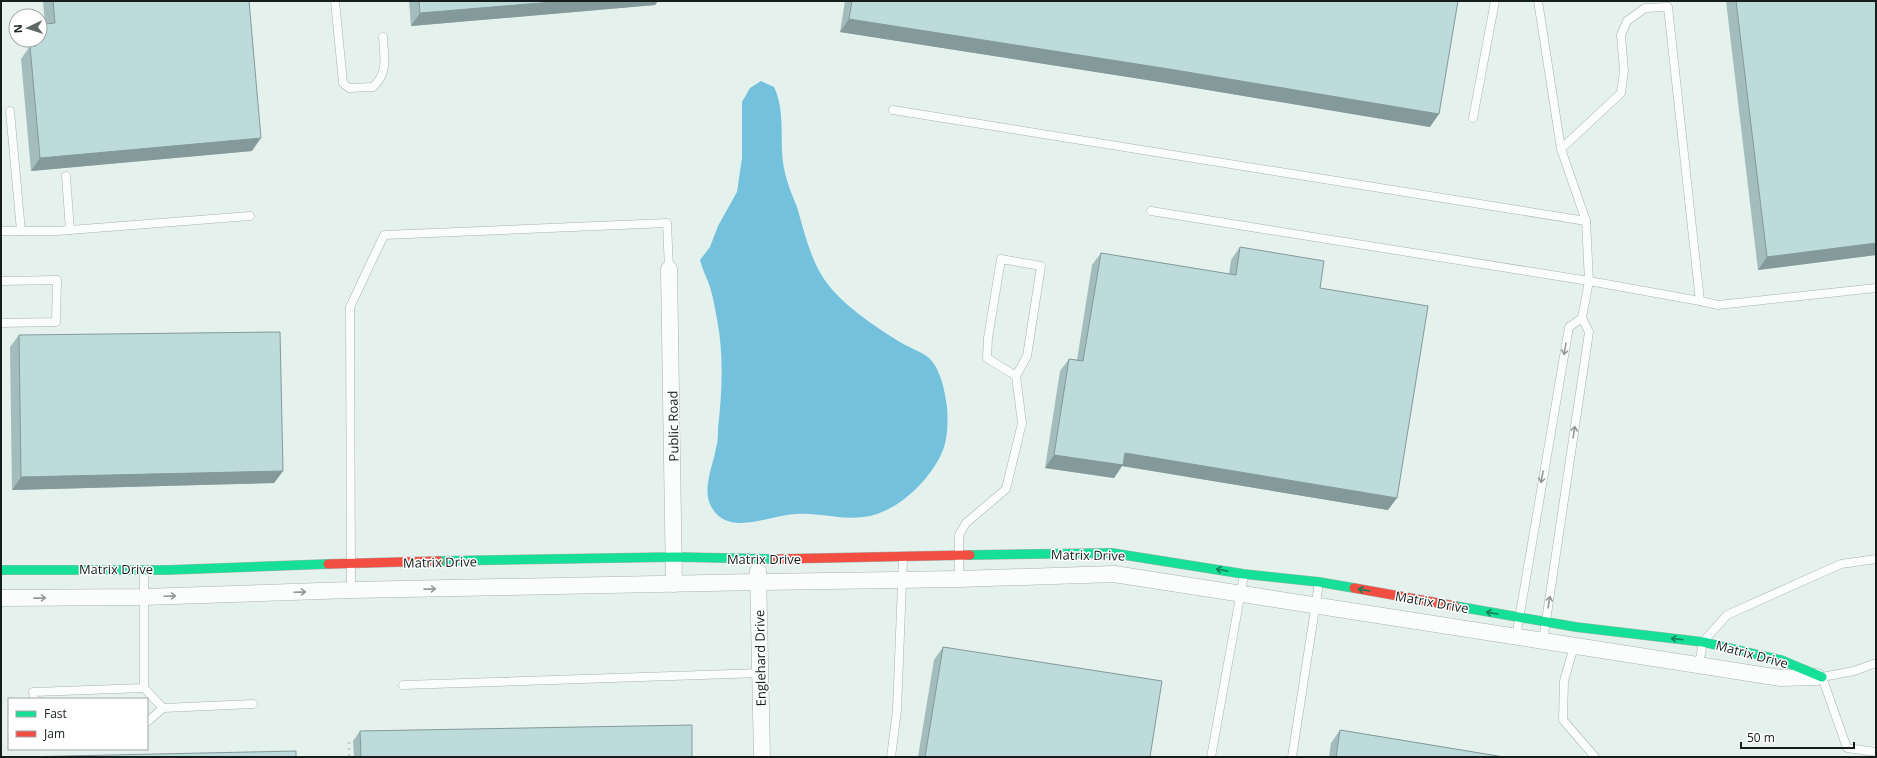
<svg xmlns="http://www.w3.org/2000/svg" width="1877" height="758" font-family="'Open Sans',sans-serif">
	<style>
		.water { fill: #74c1de }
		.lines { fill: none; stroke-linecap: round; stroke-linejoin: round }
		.lane-casing { stroke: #a8b2af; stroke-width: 9 }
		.street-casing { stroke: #a8b2af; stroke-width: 17 }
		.fast-casing { stroke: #a8b2af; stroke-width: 10 }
		.jam-casing { stroke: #a8b2af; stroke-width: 10 }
		.lane { stroke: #fbfdfc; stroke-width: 8 }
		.street { stroke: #fbfdfc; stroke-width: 16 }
		.fast { stroke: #16e098; stroke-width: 9 }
		.jam { stroke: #f24e42; stroke-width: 9 }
		.rail { stroke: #c9cccb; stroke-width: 3; stroke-dasharray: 2 4; stroke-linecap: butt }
		.wall { fill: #a3bcbc }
		.shaded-wall { fill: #849999 }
		.building { fill: #bddbdb; stroke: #849999 }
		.oneway { stroke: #949997 }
		.oneway2 { stroke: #167f5a }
		.labels { text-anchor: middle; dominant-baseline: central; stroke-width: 3; stroke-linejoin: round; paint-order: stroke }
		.street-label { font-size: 13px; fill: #151e1c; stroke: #fefefe }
	</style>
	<rect width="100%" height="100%" fill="#e4f1ed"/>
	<!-- water -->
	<path class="water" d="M 761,81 L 774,87 C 785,110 780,137 783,162 C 785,178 791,192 797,207 C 804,231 810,258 824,279 C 841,304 874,326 900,342 C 909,348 921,351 929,358 C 941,369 945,392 947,407 C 948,420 948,437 943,450 C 931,480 896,514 863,517 C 841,520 818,512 796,514 C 770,515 729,537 712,508 C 701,491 713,466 716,448 C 718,442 718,435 718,429 C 722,393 724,355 717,319 C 715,309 713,297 710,287 C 707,278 702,269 700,260 L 710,247 L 718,226 L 737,192 L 742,158 L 742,102 L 750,88 Z"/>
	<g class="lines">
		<defs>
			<g id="lane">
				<path d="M 335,1 L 343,83 L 349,88 L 373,87 C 389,72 384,57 383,37"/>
				<polyline points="1538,1 1561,149 1586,221 1589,281 1700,301 1668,7 1645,8 1627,21 1621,35 1624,71 1621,93 1561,149"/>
				<polyline points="893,110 1586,221"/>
				<polyline points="10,111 21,231"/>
				<polyline points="1473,118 1495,1"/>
				<polyline points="66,176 70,230"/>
				<polyline points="1151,211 1589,281 1582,318 1589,332 1543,641"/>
				<polyline points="1,231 57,231 250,216"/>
				<polyline points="1,281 57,280 56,322 1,323"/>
				<polyline points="1700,301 1718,305 1876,288"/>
				<polyline points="959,579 959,535 966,523 1006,489 1022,423 1016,376 987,358 988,338 1001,259 1041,266 1027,356 1016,376"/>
				<polyline points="351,590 350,307 384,235 667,223 669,269"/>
				<polyline points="1516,637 1569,327 1582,318"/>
				<polyline points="1575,643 1564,681 1563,720 1595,757"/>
				<polyline points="1876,663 1854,671 1822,677 1847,748 1876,752"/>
				<polyline points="1699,664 1703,642 1727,615 1841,564 1876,559"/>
				<polyline points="403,685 761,673"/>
				<polyline points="144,688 163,708"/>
				<polyline points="34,699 33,692 144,688 144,570"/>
				<polyline points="147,722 163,708 253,704"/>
				<polyline points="891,757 897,710 903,558"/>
				<polyline points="1211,757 1244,575"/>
				<polyline points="1292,757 1319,583"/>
			</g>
			<g id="street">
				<polyline points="669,269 674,584"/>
				<polyline points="758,571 762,757"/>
				<polyline points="1,598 144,597 351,590 758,582 959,579 1114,574 1781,678 1817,677"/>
			</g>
			<g id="fast">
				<polyline points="970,555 1112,553 1244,574 1319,582 1354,588"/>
				<polyline points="439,561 675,557 777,559"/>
				<polyline points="1,570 167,570 328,564"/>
				<polyline points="1455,606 1576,627 1703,642 1781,660 1822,677"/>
			</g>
			<g id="jam">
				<polyline points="777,559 970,555"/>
				<polyline points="328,564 439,561"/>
				<polyline points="1354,588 1455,606"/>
			</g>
		</defs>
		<!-- lane casing -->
		<use href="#lane" class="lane-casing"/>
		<!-- street casing -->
		<use href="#street" class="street-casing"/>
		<!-- fast casing -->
		<use href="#fast" class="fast-casing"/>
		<!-- jam casing -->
		<use href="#jam" class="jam-casing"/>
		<!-- lane -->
		<use href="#lane" class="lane"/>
		<!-- street -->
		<use href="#street" class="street"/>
		<!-- fast -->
		<use href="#fast" class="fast"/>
		<!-- jam -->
		<use href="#jam" class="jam"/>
		<!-- rail -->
		<polyline class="rail" points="349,742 349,757"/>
	</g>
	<!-- wall -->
	<g class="wall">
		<polygon points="43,1 249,1 252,151 31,171 21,59 34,40 40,40 45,25"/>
		<polygon points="409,1 658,1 655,5 411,26"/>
		<polygon points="845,1 1458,1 1430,127 1160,82 840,32"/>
		<polygon points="1726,1 1876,1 1876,255 1758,270"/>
		<polygon points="1240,247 1320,288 1388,510 1122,466 1114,478 1045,468 1060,371 1069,359 1077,360 1092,265 1101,253 1229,274 1231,260"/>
		<polygon points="19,335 283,471 274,483 12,490 10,347"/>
		<polygon points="943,647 1150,757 918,757 934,660"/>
		<polygon points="1340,730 1504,757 1329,757 1331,743"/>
		<polygon points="360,731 692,757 354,757 353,741"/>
	</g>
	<!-- shaded-wall -->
	<g class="shaded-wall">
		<polygon points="564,1 658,1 655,5 411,26 420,13"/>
		<polygon points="849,19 1169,69 1439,114 1430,127 1160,82 840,32"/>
		<polygon points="261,138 252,151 31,171 40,158"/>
		<polygon points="1876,243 1876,255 1758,270 1767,257"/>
		<polygon points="1125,453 1397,498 1388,510 1122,466 1114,478 1045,468 1054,455"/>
		<polygon points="283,471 274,483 12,490 21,477"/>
	</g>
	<!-- building -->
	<g class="building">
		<polygon points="53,1 249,1 261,138 40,158 30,46 36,46 36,40 40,40 40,32 46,24 55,23"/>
		<polygon points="419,1 564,1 420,13"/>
		<polygon points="852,1 1458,1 1439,114 1169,69 849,19"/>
		<polygon points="1736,1 1876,1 1876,243 1767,257"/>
		<polygon points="1240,247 1324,261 1320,288 1428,306 1397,498 1125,453 1123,465 1054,455 1069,359 1083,361 1101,253 1236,275"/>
		<polygon points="280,332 283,471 21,477 19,335"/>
		<polygon points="943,647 1162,681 1150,757 925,757"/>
		<polygon points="692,725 692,757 361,757 360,731"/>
		<polygon points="1340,730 1504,757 1336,757"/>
		<polygon points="296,751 296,757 18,757"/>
	</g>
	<!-- one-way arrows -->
	<defs><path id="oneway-shaft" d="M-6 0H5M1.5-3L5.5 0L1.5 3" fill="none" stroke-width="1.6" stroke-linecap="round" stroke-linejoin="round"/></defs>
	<g class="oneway">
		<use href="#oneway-shaft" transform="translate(1565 349) rotate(100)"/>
		<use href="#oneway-shaft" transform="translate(1574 432) rotate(-81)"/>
		<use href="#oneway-shaft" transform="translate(1542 477) rotate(100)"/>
		<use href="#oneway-shaft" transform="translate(430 589) rotate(-1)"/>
		<use href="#oneway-shaft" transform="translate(300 592) rotate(-2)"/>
		<use href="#oneway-shaft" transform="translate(170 596) rotate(-2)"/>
		<use href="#oneway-shaft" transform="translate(40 598) rotate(-1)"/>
		<use href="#oneway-shaft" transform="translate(1549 602) rotate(-81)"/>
	</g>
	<g class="oneway2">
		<use href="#oneway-shaft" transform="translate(1222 570) rotate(-168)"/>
		<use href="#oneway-shaft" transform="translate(1364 590) rotate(-170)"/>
		<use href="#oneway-shaft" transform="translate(1492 613) rotate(-170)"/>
		<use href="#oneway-shaft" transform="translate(1677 639) rotate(-173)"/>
	</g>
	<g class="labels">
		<!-- street labels -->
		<g class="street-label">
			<text transform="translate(673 426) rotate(-91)">Public Road</text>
			<text transform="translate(1088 555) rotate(1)">Matrix Drive</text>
			<text x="764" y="559">Matrix Drive</text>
			<text transform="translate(440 562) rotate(-1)">Matrix Drive</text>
			<text x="116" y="569">Matrix Drive</text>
			<text transform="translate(1432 602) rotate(10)">Matrix Drive</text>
			<text transform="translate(1752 654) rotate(15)">Matrix Drive</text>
			<text transform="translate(760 658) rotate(-91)">Englehard Drive</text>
		</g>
	</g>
	<!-- border -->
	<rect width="1877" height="758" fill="none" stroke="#151e1c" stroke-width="4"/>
	<!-- legend -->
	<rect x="8" y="698" width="140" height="52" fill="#fefefe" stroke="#a1a4a4"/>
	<rect x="16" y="711" width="20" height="6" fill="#16e098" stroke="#a1a4a4"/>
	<text x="44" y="718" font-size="12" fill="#151e1c">Fast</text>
	<rect x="16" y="731" width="20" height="6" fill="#f24e42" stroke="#a1a4a4"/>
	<text x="44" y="738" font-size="12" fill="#151e1c">Jam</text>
	<!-- north arrow -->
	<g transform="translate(28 28) rotate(266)"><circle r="19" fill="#fefefe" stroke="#a1a4a4"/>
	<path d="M0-3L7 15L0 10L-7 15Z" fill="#5d6865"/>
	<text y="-6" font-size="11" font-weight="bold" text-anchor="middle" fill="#151e1c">N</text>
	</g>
	<!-- scale -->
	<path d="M1741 742v6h113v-6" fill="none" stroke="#151e1c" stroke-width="2"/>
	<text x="1747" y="742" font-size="12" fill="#151e1c" stroke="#fefefe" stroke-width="3" paint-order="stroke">50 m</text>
</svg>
